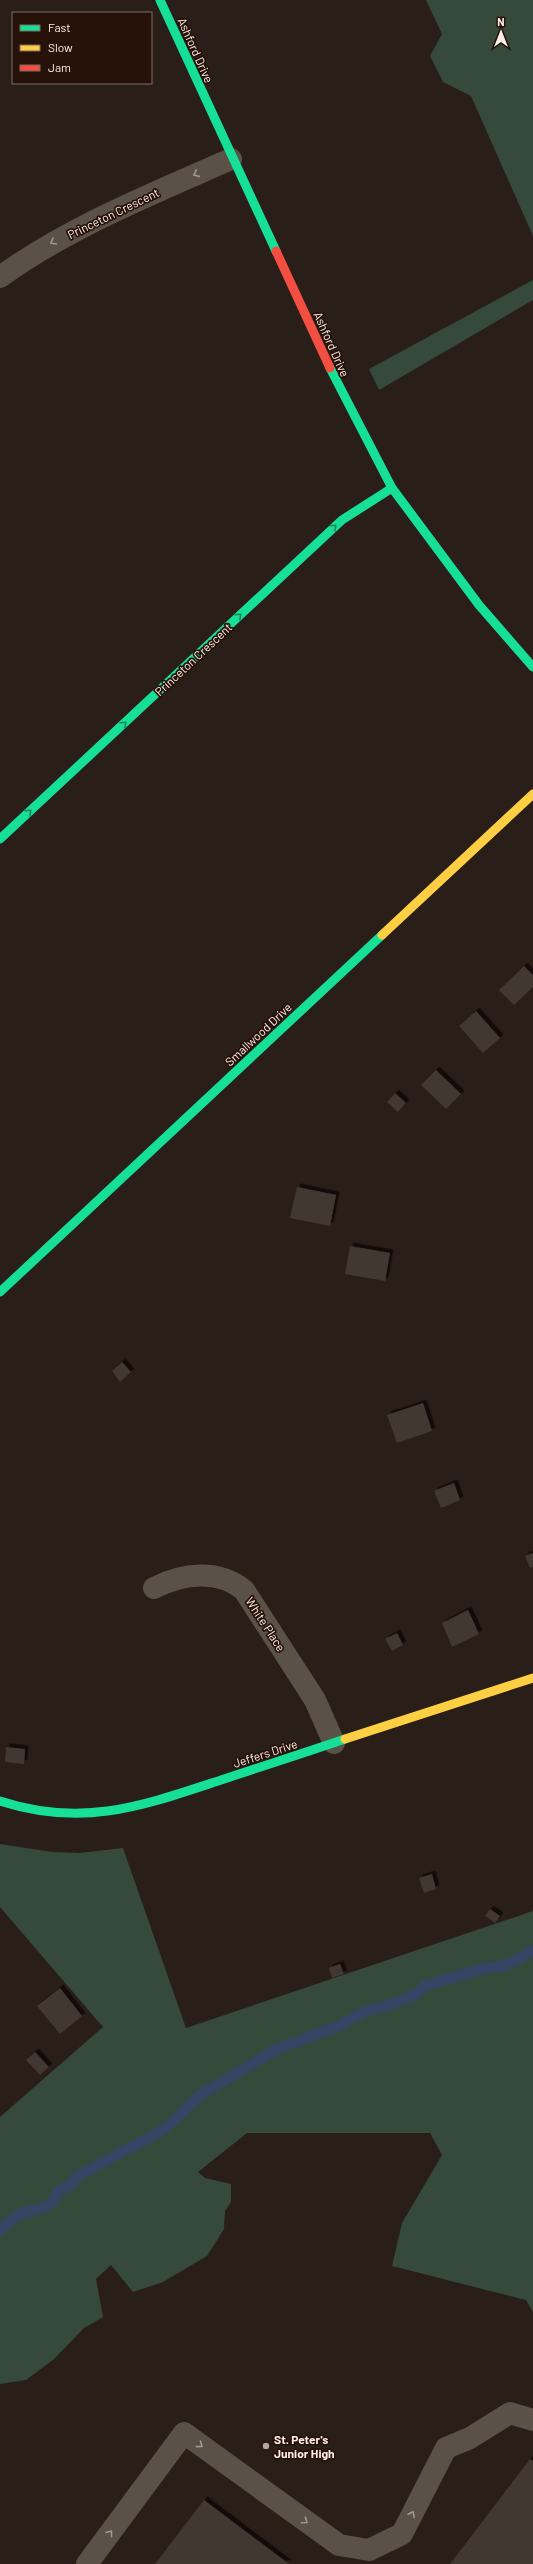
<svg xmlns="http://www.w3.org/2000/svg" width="533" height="2564" font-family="Barlow,sans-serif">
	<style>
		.green { fill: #354a3a }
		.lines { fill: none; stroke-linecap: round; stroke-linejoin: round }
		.stream { stroke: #374565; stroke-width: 11 }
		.building { fill: #433730; filter: url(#shadow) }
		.lane { stroke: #5a5147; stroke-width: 22 }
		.street { stroke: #5a5147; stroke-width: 22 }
		.fast { stroke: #16e098; stroke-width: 9 }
		.slow { stroke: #ffcf43; stroke-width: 9 }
		.jam { stroke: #f24e42; stroke-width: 9 }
		.oneway { stroke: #a3988f }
		.oneway2 { stroke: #1d8358 }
		.poi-dot { fill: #b3a5a0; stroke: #261209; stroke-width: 1.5 }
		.labels { text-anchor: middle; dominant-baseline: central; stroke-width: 3.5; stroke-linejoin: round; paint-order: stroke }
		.street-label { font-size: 12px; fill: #fdeee8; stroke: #261209 }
		.poi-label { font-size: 12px; font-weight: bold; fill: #fdeee8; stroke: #261209; text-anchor: start }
	</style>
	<defs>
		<filter id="shadow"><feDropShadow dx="3.5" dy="-3.5" stdDeviation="0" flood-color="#0009"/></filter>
	</defs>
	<rect width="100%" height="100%" fill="#2a1e19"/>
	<!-- green -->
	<g class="green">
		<polygon points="426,0 533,0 533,236 471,96 443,82 430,56 442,34"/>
		<polygon points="533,280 533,300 379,390 369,369"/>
		<polygon points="0,1844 52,1852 80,1853 123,1848 186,2028 533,1911 533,2312 526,2300 392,2266 402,2223 442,2155 430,2133 247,2133 198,2172 205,2178 231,2184 231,2202 225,2211 224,2229 207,2256 163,2282 133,2292 111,2265 96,2279 103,2317 84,2328 54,2359 26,2380 0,2384 0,2117 103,2027 0,1907"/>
	</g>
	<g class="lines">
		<!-- stream -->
		<path class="stream" d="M 0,2231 C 5,2225 11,2218 19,2215 C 36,2206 51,2213 58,2191 L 71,2185 L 76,2177 L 152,2136 L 169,2125 L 200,2095 L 277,2049 L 336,2027 L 366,2011 L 393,2004 L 418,1993 L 424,1986 L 485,1968 L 504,1966 L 533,1951"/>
	</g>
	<!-- building -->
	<g class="building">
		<polygon points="524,966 533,975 533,987 514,1005 499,990"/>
		<polygon points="476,1011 500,1038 483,1053 459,1026"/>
		<polygon points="436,1070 461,1094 446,1109 421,1085"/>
		<polygon points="395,1093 406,1103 398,1112 387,1102"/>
		<polygon points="297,1187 336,1195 330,1226 290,1218"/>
		<polygon points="350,1246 390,1253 385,1281 345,1274"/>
		<polygon points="122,1362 131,1372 120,1382 112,1371"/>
		<polygon points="423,1403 432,1431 397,1443 387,1415"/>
		<polygon points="454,1483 460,1500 441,1508 434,1491"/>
		<polygon points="533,1553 533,1567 530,1568 525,1556"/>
		<polygon points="468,1610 479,1634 452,1647 442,1623"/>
		<polygon points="397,1633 403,1645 392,1651 385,1639"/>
		<polygon points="6,1747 25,1749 24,1764 5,1762"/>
		<polygon points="432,1874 436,1889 424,1893 419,1878"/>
		<polygon points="490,1909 500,1916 495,1923 485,1916"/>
		<polygon points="340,1964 344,1974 332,1978 329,1968"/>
		<polygon points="60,1988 82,2016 60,2034 37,2006"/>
		<polygon points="35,2052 49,2067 40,2075 26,2060"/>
		<polygon points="530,2459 533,2461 533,2564 450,2564"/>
		<polygon points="204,2500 289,2564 155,2564"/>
	</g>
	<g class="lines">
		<!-- lane -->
		<polyline class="lane" points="87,2564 184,2433 339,2545 369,2550 402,2534 446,2448 470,2438 510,2413 533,2420"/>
		<!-- street -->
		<g class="street">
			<path d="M 0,277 C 71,226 152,194 231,159"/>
			<path d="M 154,1588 C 183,1573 218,1569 244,1590 L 315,1700 L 334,1743"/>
		</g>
		<!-- fast -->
		<g class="fast">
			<polyline points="160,0 276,251"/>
			<polyline points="330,368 392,488 479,605 533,667"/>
			<polyline points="0,839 342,520 392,488"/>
			<polyline points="0,1292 382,935"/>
			<path d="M 0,1801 C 83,1828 142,1806 221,1780 C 263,1766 304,1753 345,1739"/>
		</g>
		<!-- slow -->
		<g class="slow">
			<polyline points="382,935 533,794"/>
			<polyline points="345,1739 533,1678"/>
		</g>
		<!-- jam -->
		<polyline class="jam" points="276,251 330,368"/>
	</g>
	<!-- one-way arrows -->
	<defs><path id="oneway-chevron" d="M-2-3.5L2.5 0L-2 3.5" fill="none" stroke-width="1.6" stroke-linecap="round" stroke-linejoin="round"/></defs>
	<g class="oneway">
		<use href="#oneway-chevron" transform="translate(196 174) rotate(156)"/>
		<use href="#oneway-chevron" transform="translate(53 242) rotate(150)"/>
		<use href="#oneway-chevron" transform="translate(200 2445) rotate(36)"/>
		<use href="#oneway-chevron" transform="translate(412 2514) rotate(-63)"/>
		<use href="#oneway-chevron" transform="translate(305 2521) rotate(35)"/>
		<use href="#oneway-chevron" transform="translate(110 2533) rotate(-53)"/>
	</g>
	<g class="oneway2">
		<use href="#oneway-chevron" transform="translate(334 527) rotate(-43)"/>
		<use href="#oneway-chevron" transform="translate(239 616) rotate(-43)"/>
		<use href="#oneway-chevron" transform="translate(124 724) rotate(-43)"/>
		<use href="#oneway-chevron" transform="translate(29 812) rotate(-43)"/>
	</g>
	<!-- markers -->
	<circle class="poi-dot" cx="266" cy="2446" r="4"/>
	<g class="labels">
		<!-- street labels -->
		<g class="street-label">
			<text transform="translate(196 50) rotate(66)">Ashford Drive</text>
			<text transform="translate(113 213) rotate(-26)">Princeton Crescent</text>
			<text transform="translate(332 344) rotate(66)">Ashford Drive</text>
			<text transform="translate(193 659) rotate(-43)">Princeton Crescent</text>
			<text transform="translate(258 1034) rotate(-43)">Smallwood Drive</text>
			<text transform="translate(266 1624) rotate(57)">White Place</text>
			<text transform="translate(265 1753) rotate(-18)">Jeffers Drive</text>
		</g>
		<!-- poi labels -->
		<g class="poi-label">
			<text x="274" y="2439">St. Peter's<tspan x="274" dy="14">Junior High</tspan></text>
		</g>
	</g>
	<!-- legend -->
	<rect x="12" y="12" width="140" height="72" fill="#261209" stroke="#7c6a62"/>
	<rect x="20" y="25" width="20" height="6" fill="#16e098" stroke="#7c6a62"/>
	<text x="48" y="32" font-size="12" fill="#fdeee8">Fast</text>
	<rect x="20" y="45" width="20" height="6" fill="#ffcf43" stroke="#7c6a62"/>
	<text x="48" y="52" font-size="12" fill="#fdeee8">Slow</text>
	<rect x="20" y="65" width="20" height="6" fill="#f24e42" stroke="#7c6a62"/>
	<text x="48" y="72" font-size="12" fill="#fdeee8">Jam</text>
	<!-- north arrow -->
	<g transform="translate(501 32)" stroke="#261209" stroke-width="3" paint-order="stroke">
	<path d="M0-3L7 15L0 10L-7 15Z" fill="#fdeee8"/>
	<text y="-6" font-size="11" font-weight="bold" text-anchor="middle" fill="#fdeee8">N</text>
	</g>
</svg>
